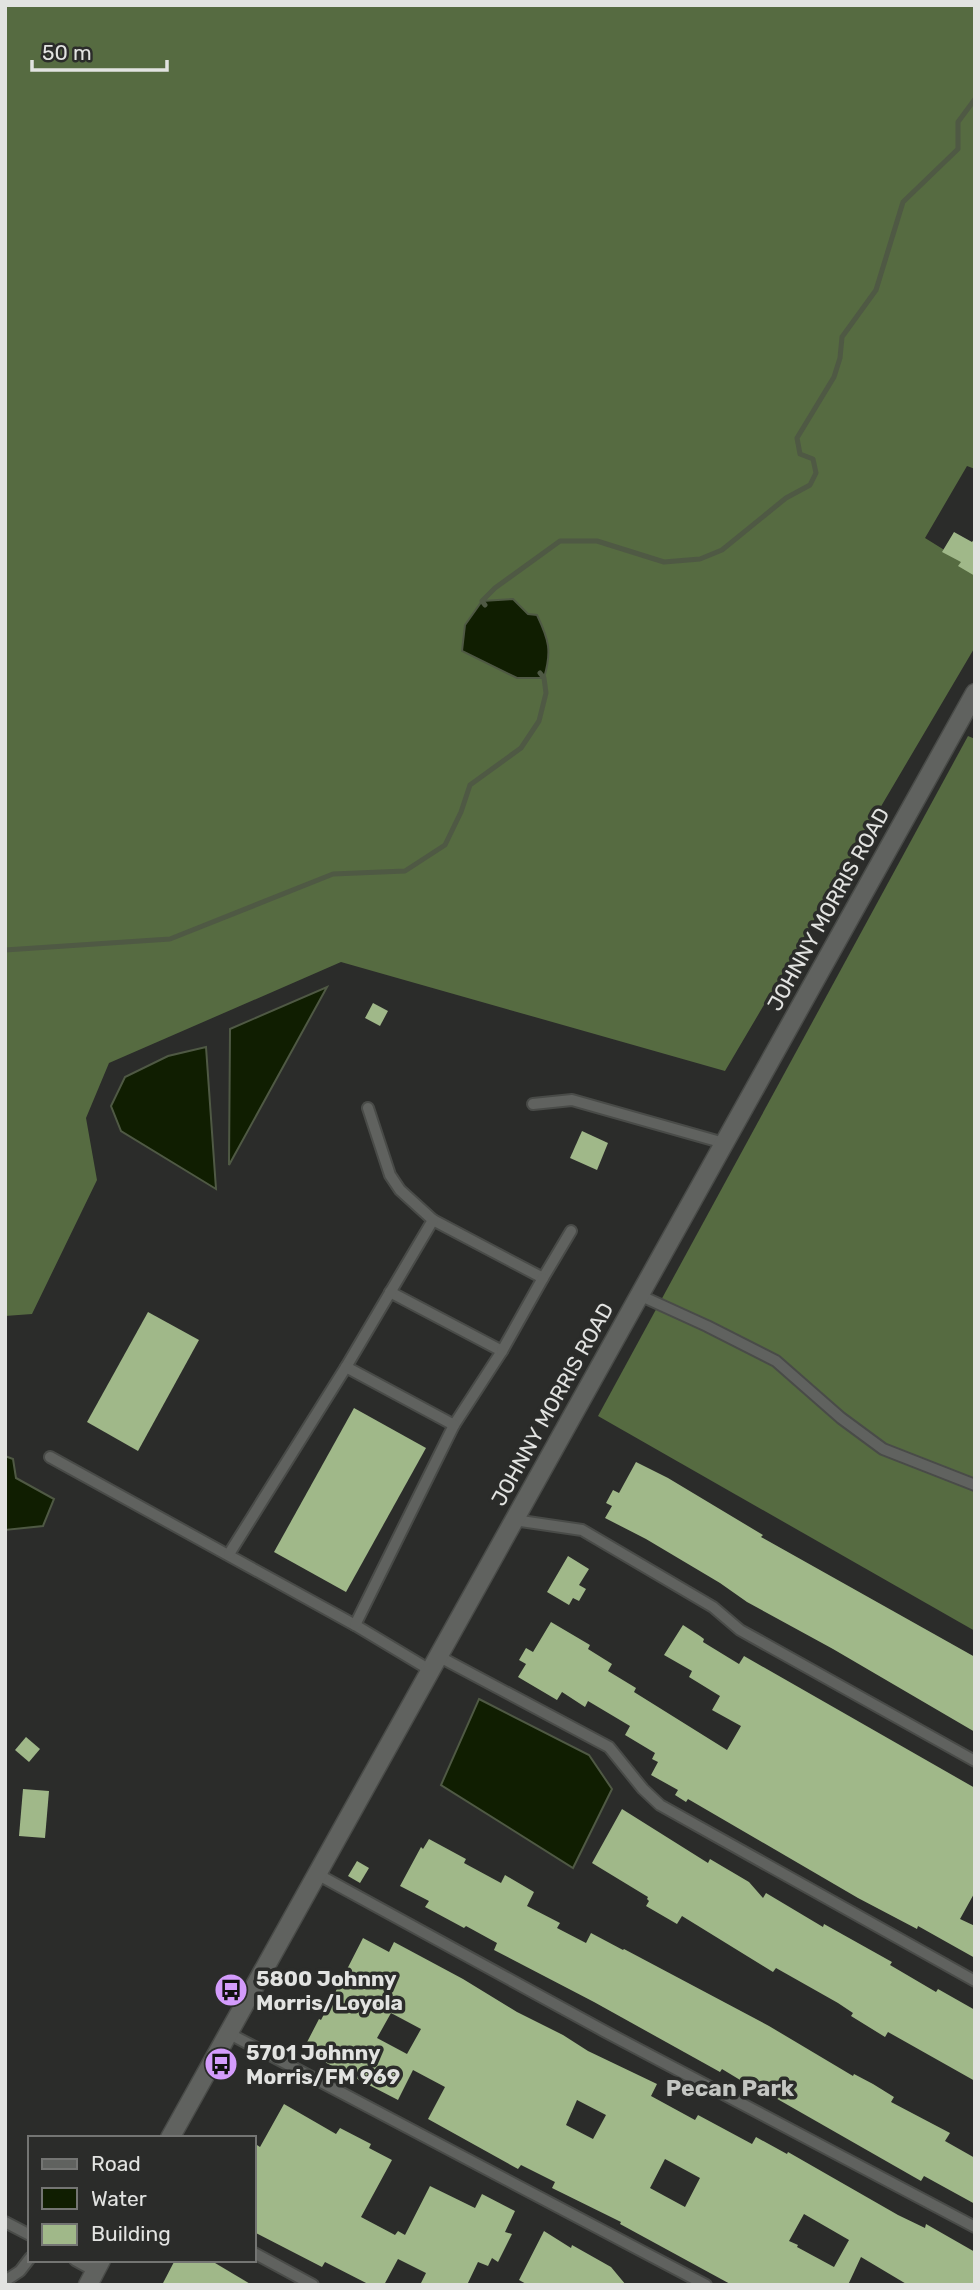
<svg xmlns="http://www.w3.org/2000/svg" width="980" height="2290" font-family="Rubik,sans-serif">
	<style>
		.forest { fill: #566b41 }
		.water { fill: #101e01; stroke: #4f5944; stroke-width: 2 }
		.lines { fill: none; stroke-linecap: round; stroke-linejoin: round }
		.stream { stroke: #4f5944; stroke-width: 5 }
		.building { fill: #a0b889; fill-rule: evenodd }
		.service-casing { stroke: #494b48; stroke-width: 14 }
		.tertiary-casing { stroke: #494b48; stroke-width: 21 }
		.service { stroke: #60625f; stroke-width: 10 }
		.tertiary { stroke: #60625f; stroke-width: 18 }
		.labels { text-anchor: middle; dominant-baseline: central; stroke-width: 7; stroke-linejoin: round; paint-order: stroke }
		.street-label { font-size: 21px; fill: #e2e3e1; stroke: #2b2c2a }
		.poi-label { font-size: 21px; font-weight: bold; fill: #e2e3e1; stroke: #2b2c2a; text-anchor: start }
		.neighbourhood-label { font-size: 23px; font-weight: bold; fill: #c4c6c2; stroke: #2b2c2a }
	</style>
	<rect width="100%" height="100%" fill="#2b2c2a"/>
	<!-- forest -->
	<g class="forest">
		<polygon points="5,5 975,5 975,469 967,466 925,538 975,569 975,647 725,1071 341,962 109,1063 86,1118 97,1180 32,1314 5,1316"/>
		<polygon points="968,736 975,739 975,1631 598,1416"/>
	</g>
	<!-- water -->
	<g class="water">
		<path d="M 513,599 L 528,614 L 537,615 C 549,640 552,651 544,678 L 517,678 L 462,651 L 465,625 L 482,601 Z"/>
		<polygon points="327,987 229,1165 230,1029"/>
		<polygon points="206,1047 216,1189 121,1131 111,1106 125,1077 168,1056"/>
		<polygon points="5,1456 13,1459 16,1478 54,1499 43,1526 5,1530"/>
		<polygon points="479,1699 589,1755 612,1789 573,1868 441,1785"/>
	</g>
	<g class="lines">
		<!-- stream -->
		<g class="stream">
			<polyline points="485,605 482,601 495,588 560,541 597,541 664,562 700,559 722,550 786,498 810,485 816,473 813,459 800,454 797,438 834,377 840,358 842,337 876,290 903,202 958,149 958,122 975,99"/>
			<polyline points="5,950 170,939 333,874 405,871 445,845 461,812 470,785 521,748 539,721 546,693 544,678 540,673"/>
		</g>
	</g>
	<!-- building -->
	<g class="building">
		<polygon points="954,532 972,542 975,538 975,576 958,566 961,562 942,552"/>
		<polygon points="373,1003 388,1011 380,1026 365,1018"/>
		<polygon points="582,1131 608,1143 597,1170 570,1158"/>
		<polygon points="148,1312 199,1340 138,1451 87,1422"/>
		<polygon points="354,1408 426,1448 346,1592 274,1552"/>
		<polygon points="636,1462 668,1478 763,1535 761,1537 975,1657 975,1732 833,1649 747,1602 720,1583 646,1539 605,1518 612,1506 606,1503 613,1490 619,1493"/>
		<polygon points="568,1556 589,1569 579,1585 586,1589 579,1601 573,1598 569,1605 547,1592"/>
		<polygon points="551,1622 590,1645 588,1649 612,1664 608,1671 636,1688 634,1692 727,1750 741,1726 712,1710 720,1696 689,1677 692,1671 664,1655 683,1625 700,1636 704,1639 703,1642 739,1664 744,1656 975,1788 975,1892 960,1919 975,1926 975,1958 918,1926 917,1929 858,1898 688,1799 686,1802 675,1795 678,1790 651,1775 658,1762 652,1759 655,1753 625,1735 630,1726 588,1701 585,1707 562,1692 557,1700 518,1677 526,1664 519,1660 526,1648 533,1652"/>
		<polygon points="26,1737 40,1749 29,1762 15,1750"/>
		<polygon points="23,1789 49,1791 45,1838 19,1836"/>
		<polygon points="622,1809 708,1863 710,1859 749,1882 763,1898 766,1893 823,1927 824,1924 892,1962 890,1965 936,1992 938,1989 975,2010 975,2081 888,2032 885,2037 851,2016 853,2013 838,2003 776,1968 773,1972 682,1916 677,1924 646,1906 649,1901 647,1899 648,1897 592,1863"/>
		<polygon points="429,1839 466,1859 464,1863 501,1883 505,1875 534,1892 527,1906 560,1923 557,1928 586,1943 591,1933 623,1950 624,1949 769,2026 853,2076 854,2074 873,2084 894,2097 891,2102 950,2133 945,2141 975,2158 975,2204 924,2176 921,2181 751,2084 750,2086 722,2069 720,2072 594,2002 494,1950 497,1943 466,1926 464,1928 425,1907 429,1901 400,1886 421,1847 423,1849"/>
		<polygon points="357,1861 369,1868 360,1883 348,1876"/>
		<path d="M 363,1938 L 389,1952 L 394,1942 L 463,1979 L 517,2012 L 563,2035 L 588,2051 L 657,2084 L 651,2096 L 695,2120 L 698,2115 L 752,2144 L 756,2137 L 787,2154 L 788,2152 L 898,2215 L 925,2228 L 926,2224 L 975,2252 L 975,2285 L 908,2285 L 861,2257 L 848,2285 L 732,2285 L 620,2224 L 621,2222 L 552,2188 L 555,2182 L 521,2165 L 518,2169 L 428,2119 L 445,2087 L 413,2070 L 398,2100 L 311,2055 L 312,2053 L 304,2048 L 319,2019 L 321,2020 ZM 391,2013 L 421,2029 L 407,2054 L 377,2038 ZM 577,2100 L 606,2115 L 593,2139 L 566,2125 ZM 665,2159 L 700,2178 L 685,2207 L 650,2188 ZM 804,2214 L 849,2240 L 834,2267 L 797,2247 L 798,2245 L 789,2241 Z"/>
		<polygon points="284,2104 336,2134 340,2128 371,2144 369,2148 392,2160 361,2217 395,2235 398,2231 405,2235 430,2186 475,2208 482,2194 515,2211 505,2232 512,2234 498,2262 492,2258 488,2266 478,2262 467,2285 420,2285 426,2273 398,2259 384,2285 370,2285 325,2262 322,2267 254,2232 254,2143 260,2147"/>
		<polygon points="544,2231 571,2248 572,2245 611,2267 626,2285 528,2285 519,2280"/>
		<polygon points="175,2260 210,2260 252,2285 162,2285"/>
	</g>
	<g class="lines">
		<defs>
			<g id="service">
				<polyline points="533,1104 572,1100 724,1143"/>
				<polyline points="433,1220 543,1278 571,1231"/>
				<polyline points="390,1292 502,1351 454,1425"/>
				<polyline points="639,1295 707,1326 776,1361 841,1418 883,1449 975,1485"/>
				<polyline points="502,1351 543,1278"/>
				<polyline points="346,1367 433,1220 400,1190 390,1175 368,1108"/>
				<polyline points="50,1457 355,1625 430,1670"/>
				<polyline points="514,1520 582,1530 713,1607 740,1630 975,1761"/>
				<polyline points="229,1554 346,1367 454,1425 355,1625"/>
				<polyline points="438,1656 609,1747 643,1789 660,1805 975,1981"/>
				<polyline points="317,1874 604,2031 975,2227"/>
				<polyline points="228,2033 706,2285"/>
				<polyline points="5,2222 30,2235"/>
				<polyline points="254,2253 313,2285"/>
				<polyline points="75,2260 95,2271"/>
				<polyline points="5,2281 20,2271 30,2258"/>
			</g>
			<g id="tertiary">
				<polyline points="170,2138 975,693"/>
				<polyline points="88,2285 101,2260"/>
			</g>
		</defs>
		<!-- service casing -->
		<use href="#service" class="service-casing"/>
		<!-- tertiary casing -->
		<use href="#tertiary" class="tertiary-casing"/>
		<!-- service -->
		<use href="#service" class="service"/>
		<!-- tertiary -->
		<use href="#tertiary" class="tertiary"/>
	</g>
	<!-- icons -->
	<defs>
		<symbol id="bus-disc" viewBox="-11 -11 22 22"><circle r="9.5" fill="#d49cfc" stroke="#2b2c2a"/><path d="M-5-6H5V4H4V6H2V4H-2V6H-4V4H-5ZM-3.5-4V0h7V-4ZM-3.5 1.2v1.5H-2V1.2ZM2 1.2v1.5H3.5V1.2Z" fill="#111"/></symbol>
	</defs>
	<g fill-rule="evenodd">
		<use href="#bus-disc" x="212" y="1971" width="38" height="38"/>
		<use href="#bus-disc" x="202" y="2045" width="38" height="38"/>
	</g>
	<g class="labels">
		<!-- street labels -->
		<g class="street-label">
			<text transform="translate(828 909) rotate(-61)">JOHNNY MORRIS ROAD</text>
			<text transform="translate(552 1404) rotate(-61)">JOHNNY MORRIS ROAD</text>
		</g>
		<!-- poi labels -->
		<g class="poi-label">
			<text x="256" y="1978">5800 Johnny<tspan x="256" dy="24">Morris/Loyola</tspan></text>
			<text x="246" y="2052">5701 Johnny<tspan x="246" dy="24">Morris/FM 969</tspan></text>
		</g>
		<!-- neighbourhood labels -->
		<g class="neighbourhood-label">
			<text x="730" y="2088">Pecan Park</text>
		</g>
	</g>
	<!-- border -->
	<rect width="980" height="2290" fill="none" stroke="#e2e3e1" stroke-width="14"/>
	<!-- legend -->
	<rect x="28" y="2136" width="228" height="126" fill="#2b2c2a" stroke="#747573" stroke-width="2"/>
	<rect x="42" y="2159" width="35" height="10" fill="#60625f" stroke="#747573" stroke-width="2"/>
	<text x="91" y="2171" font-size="21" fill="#e2e3e1">Road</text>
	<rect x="42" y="2188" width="35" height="21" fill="#101e01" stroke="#747573" stroke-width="2"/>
	<text x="91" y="2206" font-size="21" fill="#e2e3e1">Water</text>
	<rect x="42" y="2224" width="35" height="21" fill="#a0b889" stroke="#747573" stroke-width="2"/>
	<text x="91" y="2241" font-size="21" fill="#e2e3e1">Building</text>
	<!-- scale -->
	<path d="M32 60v10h135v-10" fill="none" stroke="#e2e3e1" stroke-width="3.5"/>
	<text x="42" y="60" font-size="21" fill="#e2e3e1" stroke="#2b2c2a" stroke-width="5" paint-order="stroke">50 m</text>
</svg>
